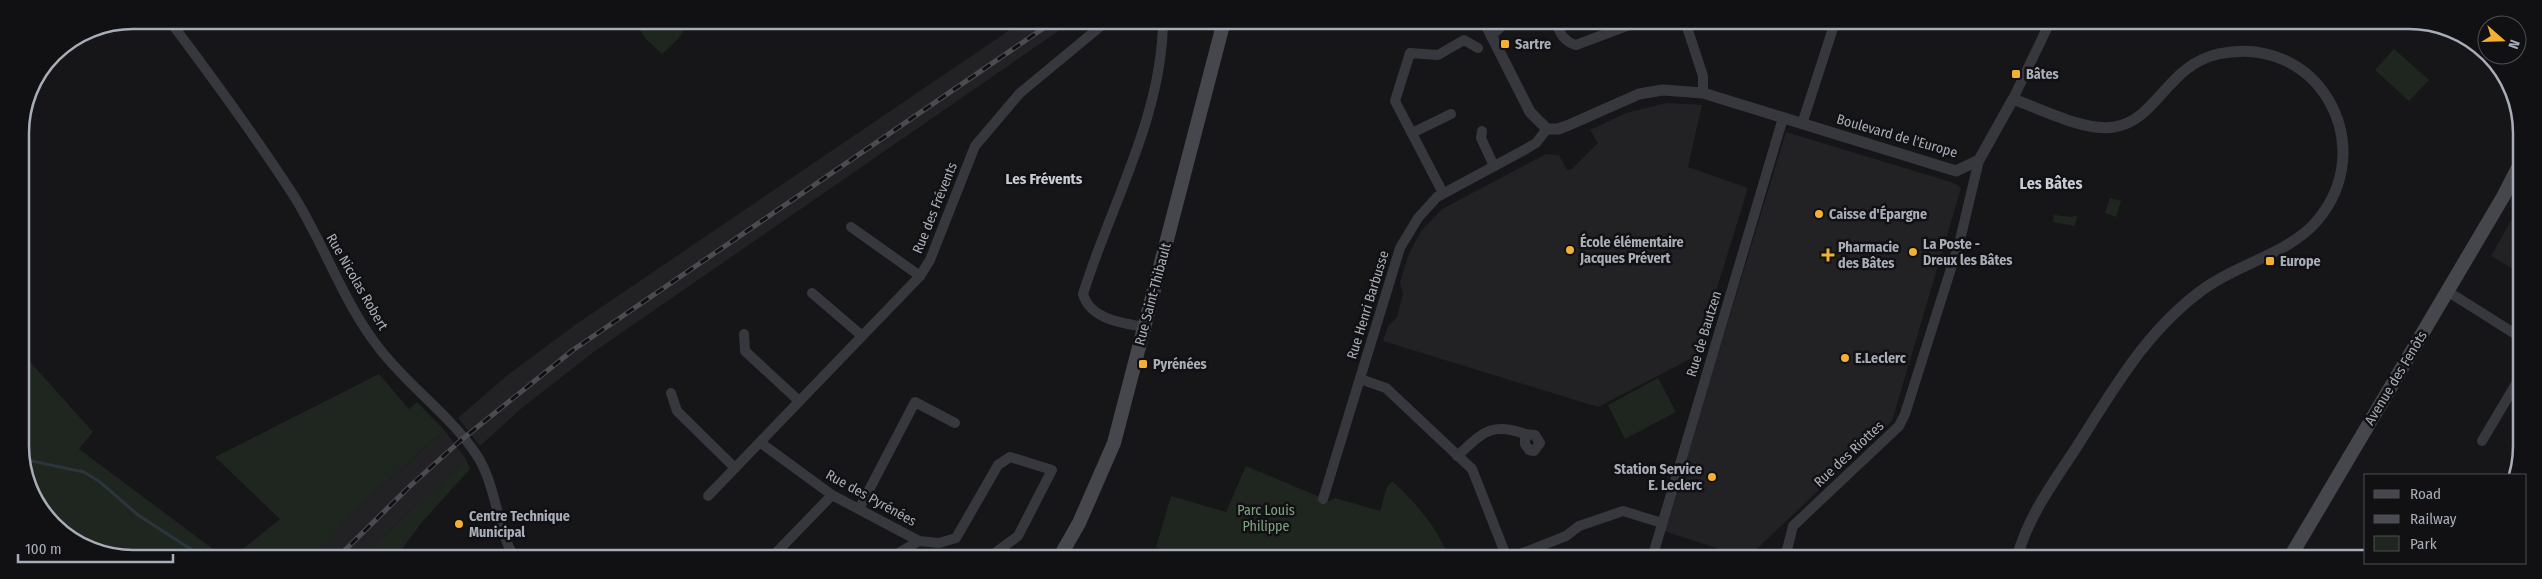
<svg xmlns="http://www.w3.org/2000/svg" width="2542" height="579" font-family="'Fira Sans Condensed',sans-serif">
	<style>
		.built { fill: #222225 }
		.green { fill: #1e261f }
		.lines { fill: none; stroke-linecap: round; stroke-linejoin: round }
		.stream { stroke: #2c353c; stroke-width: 3 }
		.minor { stroke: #37383d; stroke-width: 10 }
		.tertiary { stroke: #37383d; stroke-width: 11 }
		.secondary { stroke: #45474d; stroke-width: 14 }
		.rail-casing { stroke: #4a4c52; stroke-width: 5 }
		.rail { stroke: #111113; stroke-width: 3; stroke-dasharray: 9; stroke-linecap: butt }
		.poi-dot { fill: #f2b134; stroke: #111113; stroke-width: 2 }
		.labels { text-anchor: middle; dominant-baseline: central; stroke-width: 5; stroke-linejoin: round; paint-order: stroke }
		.poi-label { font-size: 14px; font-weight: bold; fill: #a8adb8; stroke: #111113; text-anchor: start }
		.street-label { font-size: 14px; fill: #a8adb8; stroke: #111113 }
		.park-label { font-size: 14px; fill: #7fa381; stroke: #111113 }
		.neighbourhood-label { font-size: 15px; font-weight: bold; fill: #c9ccd4; stroke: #111113 }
		.quarter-label { font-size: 16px; font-weight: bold; fill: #c9ccd4; stroke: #111113 }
		.rim { fill: none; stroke: #a8adb8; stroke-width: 2.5 }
	</style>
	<rect width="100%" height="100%" fill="#161618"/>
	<!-- built -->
	<g class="built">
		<polygon points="1023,21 1073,21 595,351 523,407 480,446 458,418 509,374 575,325"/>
		<polygon points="1666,103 1702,105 1688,167 1748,188 1696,356 1598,407 1383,341 1388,326 1397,317 1403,294 1400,282 1408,256 1421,231 1442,209 1546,154 1559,155 1567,170 1572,169 1598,143 1590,130 1626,113"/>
		<polygon points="1786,132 1954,183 1961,188 1892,421 1747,558 1664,531"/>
		<polygon points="2520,205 2520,273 2491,256"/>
		<polygon points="444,430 466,459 361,557 314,557 371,496"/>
	</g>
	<!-- green -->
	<g class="green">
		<polygon points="633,20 690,21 678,39 662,54 647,40"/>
		<polygon points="2394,49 2429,80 2409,101 2375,70"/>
		<polygon points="2110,198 2121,201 2116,217 2105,213"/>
		<polygon points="2054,215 2072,217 2076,215 2077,219 2074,226 2053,222"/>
		<polygon points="22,353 93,432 79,449 217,552 239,552 280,519 215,457 379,374 409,409 417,402 444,430 371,496 314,557 111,557 53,526 22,468"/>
		<polygon points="1658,378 1676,412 1625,439 1608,405"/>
		<polygon points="466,459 470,469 422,522 396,557 361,557"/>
		<path d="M 1246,466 L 1329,501 L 1335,498 L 1380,511 L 1387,487 L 1392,481 C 1417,504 1437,527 1449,558 L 1161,558 L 1163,551 L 1156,547 L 1171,496 L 1226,512 Z"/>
	</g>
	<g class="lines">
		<!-- stream -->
		<polyline class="stream" points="22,459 84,472 100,482 138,515 203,557"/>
		<!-- minor -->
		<g class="minor">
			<path d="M 169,20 C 212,77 255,136 294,196 C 325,246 343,302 379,348 C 408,386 450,415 476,454 C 496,483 496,526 514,557"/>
			<path d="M 1555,21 C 1560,33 1563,41 1576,45 L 1640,21"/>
			<polyline points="1685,21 1703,76 1703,93"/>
			<polyline points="1491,36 1507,21"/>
			<polyline points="2013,99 2050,22"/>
			<polyline points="1802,124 1835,22"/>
			<polyline points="1482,131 1481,138 1494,166"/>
			<polyline points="1412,133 1451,114"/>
			<polyline points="1443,193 1395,101 1410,53 1438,55 1464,40 1478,48"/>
			<polyline points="851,227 920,276"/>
			<polyline points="2447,291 2520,337"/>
			<polyline points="812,293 861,335"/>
			<path d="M 1144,327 C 1121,323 1090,319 1083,294 C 1111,204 1162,117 1163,21"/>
			<polyline points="744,334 745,351 798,400"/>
			<polyline points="1360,379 1386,388 1472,469 1507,558"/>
			<polyline points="671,393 677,411 735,468"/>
			<polyline points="2482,441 2520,377"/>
			<polyline points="761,443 832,495 919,541 939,543 956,538 998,465 1010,457 1052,470 1018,536 988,558"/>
			<path d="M 1457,456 C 1482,434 1490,421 1525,434 L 1525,444 L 1529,450 L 1534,451 L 1540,443 L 1535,435 L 1525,434"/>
			<polyline points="708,496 920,276 930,260 975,146 1020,93 1107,21"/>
			<polyline points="1323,499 1400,248 1418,218 1437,197 1526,149 1536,143 1547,129"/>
			<polyline points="859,509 915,402 955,423"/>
			<polyline points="772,557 832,495"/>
			<polyline points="890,558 919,541"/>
			<polyline points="1510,558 1566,536 1579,526 1623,511 1662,523"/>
			<polyline points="1652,558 1783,118"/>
			<polyline points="1785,558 1793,526 1899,426 1905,414 1960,240 1979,160"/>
		</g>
		<!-- tertiary -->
		<path class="tertiary" d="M 1484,21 L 1530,112 L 1547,129 L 1558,129 L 1569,125 L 1639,94 L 1663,90 L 1703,93 L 1956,171 L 1979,160 L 2013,99 C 2041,109 2085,132 2114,127 C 2158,120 2166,66 2218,54 C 2318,32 2382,146 2316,222 C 2289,253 2238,264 2205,288 C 2147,329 2113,390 2076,448 C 2053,483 2027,518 2017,558"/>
		<!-- secondary -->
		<g class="secondary">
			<polyline points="1059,558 1079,523 1114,443 1224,21"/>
			<polyline points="2289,559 2503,197 2520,164"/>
		</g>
		<defs>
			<polyline id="rail" points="338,557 409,487 460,441 573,350 1054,21"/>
		</defs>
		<!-- rail casing -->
		<use href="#rail" class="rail-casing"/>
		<!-- rail -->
		<use href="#rail" class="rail"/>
	</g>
	<!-- markers -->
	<g class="poi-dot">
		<rect x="1500" y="39" width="10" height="10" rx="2.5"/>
		<rect x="2011" y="69" width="10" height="10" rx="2.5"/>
		<circle cx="1819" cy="214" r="5"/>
		<circle cx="1570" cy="250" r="5"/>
		<circle cx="1913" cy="252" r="5"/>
		<path d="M1825.5 247.5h5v5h5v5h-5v5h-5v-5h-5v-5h5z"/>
		<rect x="2265" y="256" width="10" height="10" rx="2.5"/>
		<circle cx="1845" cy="358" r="5"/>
		<rect x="1138" y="359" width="10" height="10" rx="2.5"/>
		<circle cx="1712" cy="477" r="5"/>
		<circle cx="459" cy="524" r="5"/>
	</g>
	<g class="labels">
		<!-- poi labels -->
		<g class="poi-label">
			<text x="1515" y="44">Sartre</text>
			<text x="2026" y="74">Bâtes</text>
			<text x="1829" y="214">Caisse d'Épargne</text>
			<text x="1580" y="242">École élémentaire<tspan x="1580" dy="16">Jacques Prévert</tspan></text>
			<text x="1923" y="244">La Poste -<tspan x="1923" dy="16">Dreux les Bâtes</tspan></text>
			<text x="1838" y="247">Pharmacie<tspan x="1838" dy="16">des Bâtes</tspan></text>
			<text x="2280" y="261">Europe</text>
			<text x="1855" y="358">E.Leclerc</text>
			<text x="1153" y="364">Pyrénées</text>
			<text x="1702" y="469" text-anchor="end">Station Service<tspan x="1702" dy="16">E. Leclerc</tspan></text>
			<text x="469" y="516">Centre Technique<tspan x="469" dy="16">Municipal</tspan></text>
		</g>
		<!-- street labels -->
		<g class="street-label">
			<text transform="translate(1897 136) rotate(16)">Boulevard de l'Europe</text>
			<text transform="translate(935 208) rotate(-68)">Rue des Frévents</text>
			<text transform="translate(357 282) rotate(60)">Rue Nicolas Robert</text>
			<text transform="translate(1153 294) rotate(-75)">Rue Saint-Thibault</text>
			<text transform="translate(1368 305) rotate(-73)">Rue Henri Barbusse</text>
			<text transform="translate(1704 334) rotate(-73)">Rue de Bautzen</text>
			<text transform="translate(2396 378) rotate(-59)">Avenue des Fenôts</text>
			<text transform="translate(1849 454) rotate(-43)">Rue des Riottes</text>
			<text transform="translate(871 498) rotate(29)">Rue des Pyrénées</text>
		</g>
		<!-- park labels -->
		<g class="park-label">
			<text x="1266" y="510">Parc Louis<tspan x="1266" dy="16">Philippe</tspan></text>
		</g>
		<!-- neighbourhood labels -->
		<g class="neighbourhood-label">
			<text x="1044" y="179">Les Frévents</text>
		</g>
		<!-- quarter labels -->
		<g class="quarter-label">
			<text x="2051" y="183">Les Bâtes</text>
		</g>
	</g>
	<!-- crop -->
	<path d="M0 0H2542V579H0ZM133 29H2409A104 104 0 0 1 2513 133V446A104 104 0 0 1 2409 550H133A104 104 0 0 1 29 446V133A104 104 0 0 1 133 29Z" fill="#111113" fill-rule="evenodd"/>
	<path class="rim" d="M133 29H2409A104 104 0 0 1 2513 133V446A104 104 0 0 1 2409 550H133A104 104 0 0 1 29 446V133A104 104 0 0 1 133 29Z"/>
	<!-- legend -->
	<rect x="2364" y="474" width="162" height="90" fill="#111113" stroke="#4d4f55"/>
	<rect x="2374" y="490" width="25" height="8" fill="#45474d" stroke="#4d4f55"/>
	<text x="2410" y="499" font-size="15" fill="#a8adb8">Road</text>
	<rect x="2374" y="515" width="25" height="8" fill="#4a4c52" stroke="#4d4f55"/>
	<text x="2410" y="524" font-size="15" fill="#a8adb8">Railway</text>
	<rect x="2374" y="536" width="25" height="15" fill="#1e261f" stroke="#4d4f55"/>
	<text x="2410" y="549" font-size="15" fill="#a8adb8">Park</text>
	<!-- north arrow -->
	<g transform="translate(2502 40) rotate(110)"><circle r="24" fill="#111113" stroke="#4d4f55"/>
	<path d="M0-4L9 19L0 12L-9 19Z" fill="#f2b134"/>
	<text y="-8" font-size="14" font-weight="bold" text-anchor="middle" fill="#a8adb8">N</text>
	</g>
	<!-- scale -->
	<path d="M18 554v8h155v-8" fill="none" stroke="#a8adb8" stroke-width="2.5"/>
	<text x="25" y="554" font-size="15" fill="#a8adb8" stroke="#111113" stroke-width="4" paint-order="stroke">100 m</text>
</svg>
